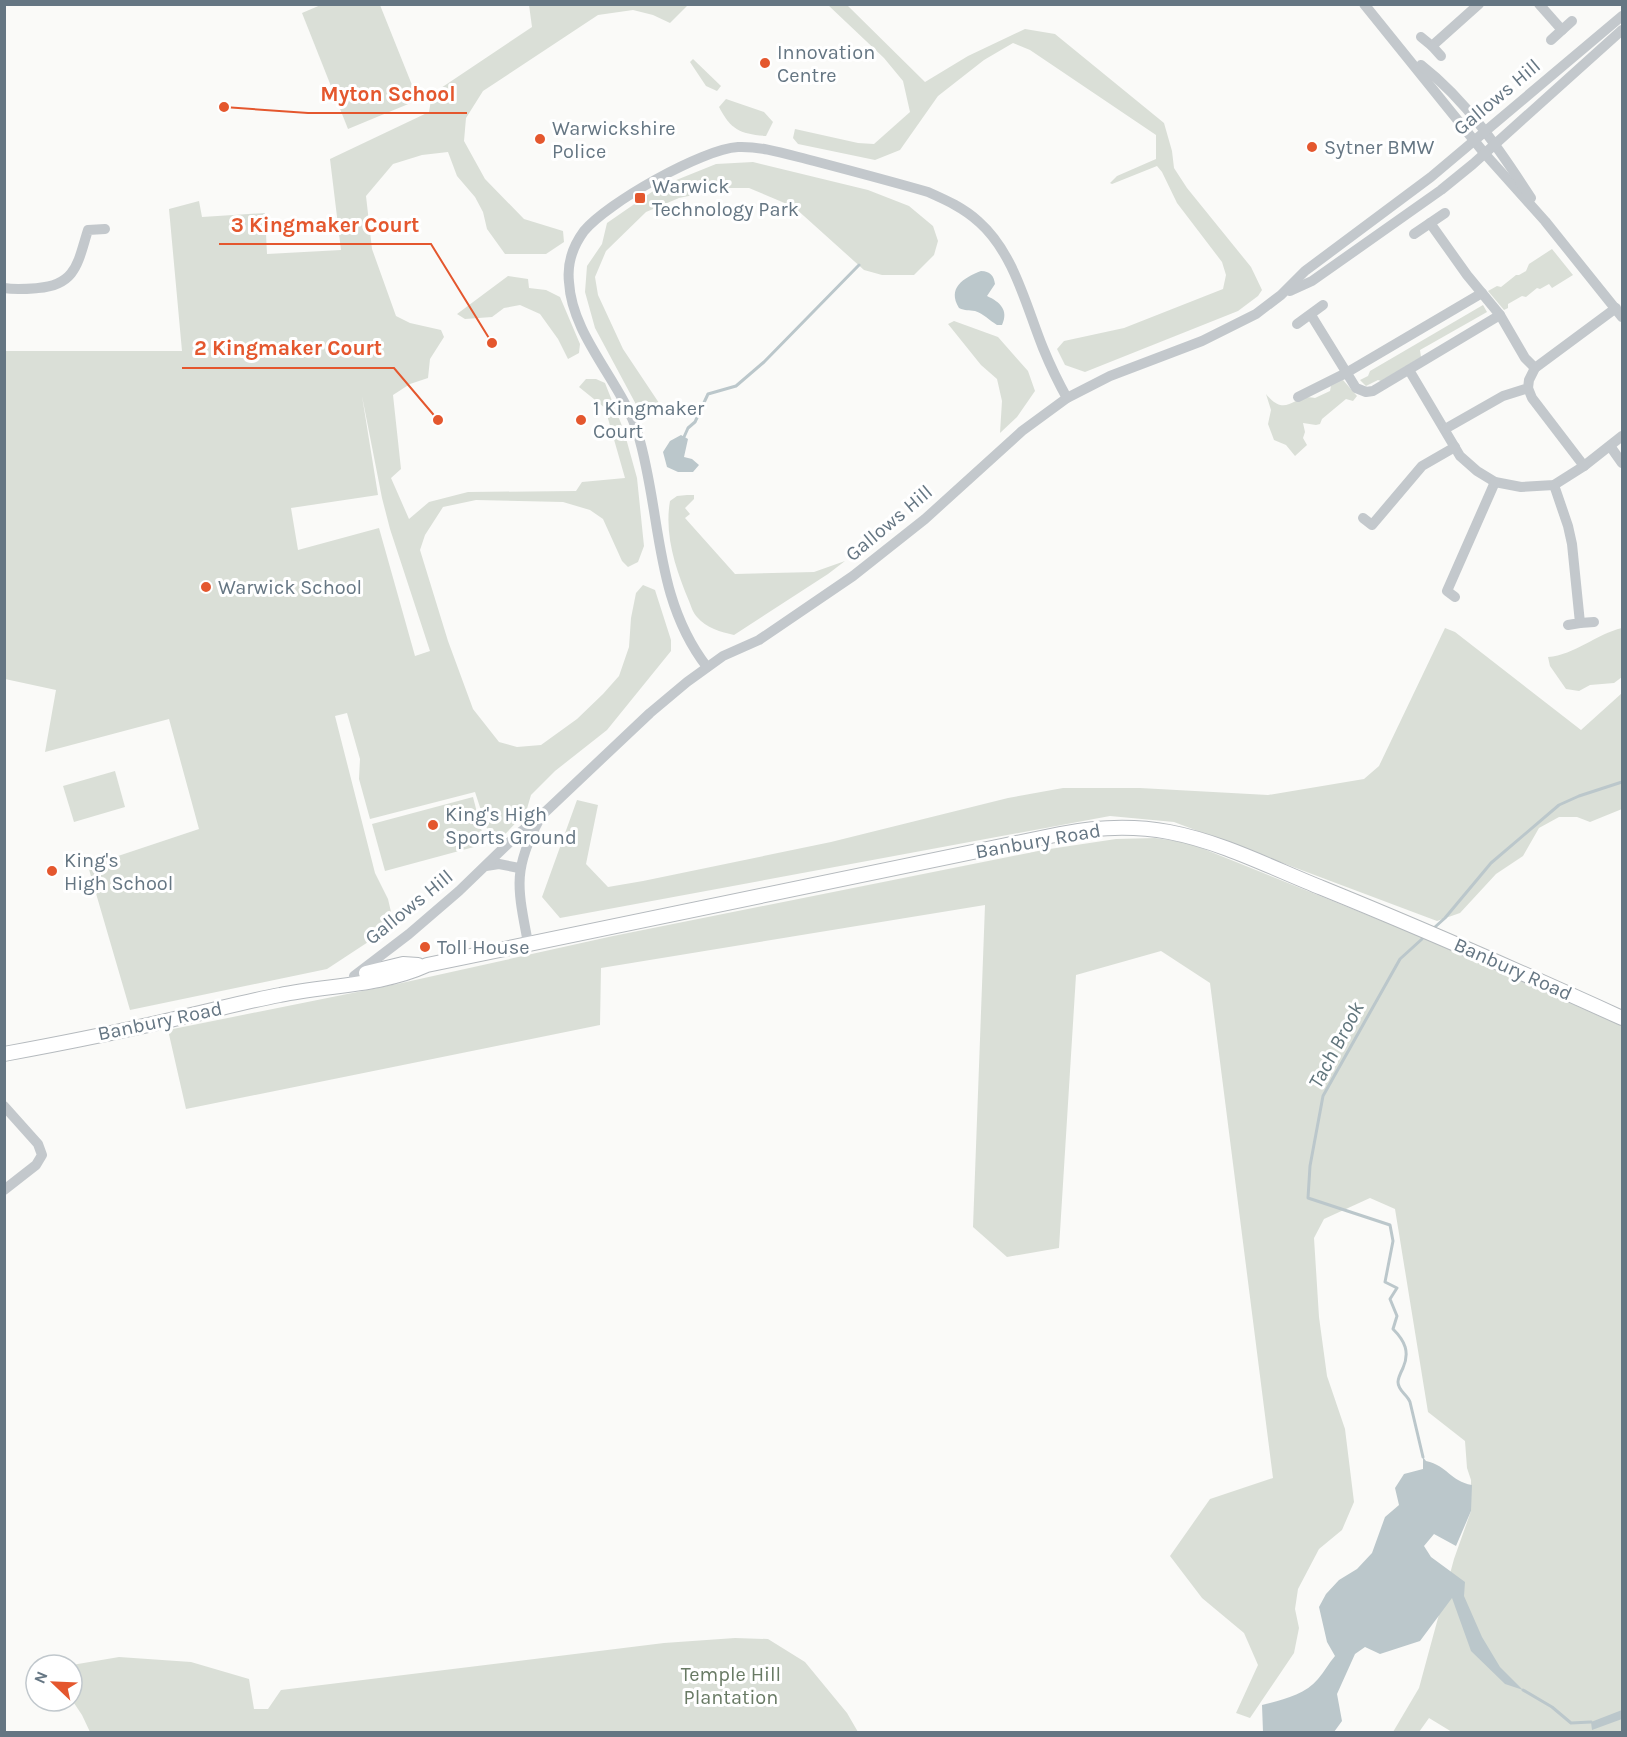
<svg xmlns="http://www.w3.org/2000/svg" width="1627" height="1737" font-family="Karla,sans-serif">
	<style>
		.green { fill: #dadfd7; fill-rule: evenodd }
		.water { fill: #bbc7cb }
		.lines { fill: none; stroke-linecap: round; stroke-linejoin: round }
		.stream { stroke: #bbc7cb; stroke-width: 3 }
		.major-casing { stroke: #b5babe; stroke-width: 16 }
		.minor { stroke: #c3c8cc; stroke-width: 10 }
		.major { stroke: #fff; stroke-width: 14 }
		.poi-dot { fill: #e4572e; stroke: #fff; stroke-width: 2 }
		.labels { text-anchor: middle; dominant-baseline: central; stroke-width: 6; stroke-linejoin: round; paint-order: stroke }
		.poi-label { font-size: 20px; fill: #657683; stroke: #fff; text-anchor: start }
		.street-label { font-size: 20px; fill: #657683; stroke: #fff }
		.park-label { font-size: 20px; fill: #687a64; stroke: #fff }
		.water-label { font-size: 21px; font-style: italic; fill: #60757c; stroke: #fff }
		.leader { fill: none; stroke: #e4572e; stroke-width: 2 }
		.callout-dot { fill: #e4572e; stroke: #fff; stroke-width: 2 }
		.callout-label { font-size: 21px; text-anchor: middle; font-weight: bold; fill: #e4572e; stroke: #fff; stroke-width: 6; stroke-linejoin: round; paint-order: stroke }
	</style>
	<rect width="100%" height="100%" fill="#fafaf8"/>
	<!-- green -->
	<g class="green">
		<polygon points="323,4 380,5 418,100 348,129 302,13"/>
		<path d="M 529,5 L 688,5 L 670,23 L 653,15 L 633,10 L 598,15 L 483,91 L 466,118 L 464,141 L 485,179 L 524,219 L 563,231 L 564,242 L 546,254 L 505,254 L 487,229 L 483,212 L 475,197 L 457,176 L 448,152 L 422,155 L 393,164 L 366,196 L 372,249 L 396,316 L 410,323 L 441,330 L 444,337 L 430,359 L 428,378 L 410,384 L 393,395 L 401,469 L 391,478 L 409,519 L 429,502 L 468,492 L 576,491 L 582,482 L 625,478 L 605,408 L 579,387 L 586,379 L 596,379 L 605,383 L 624,431 L 637,478 L 644,546 L 638,562 L 628,567 L 622,561 L 603,519 L 590,510 L 563,502 L 476,500 L 443,507 L 425,535 L 420,550 L 448,641 L 473,709 L 499,742 L 517,747 L 541,745 L 577,719 L 603,694 L 619,676 L 629,647 L 631,618 L 636,593 L 643,585 L 655,590 L 671,640 L 671,651 L 607,730 L 555,771 L 531,795 L 526,812 L 493,847 L 475,792 L 370,819 L 359,779 L 360,759 L 347,713 L 335,716 L 375,873 L 388,899 L 394,925 L 327,969 L 130,1010 L 88,866 L 199,829 L 169,719 L 45,752 L 56,690 L 5,679 L 5,351 L 182,351 L 169,209 L 199,201 L 202,217 L 265,213 L 267,254 L 341,250 L 330,159 L 429,112 L 432,94 L 532,27 ZM 362,396 L 382,498 L 390,529 L 430,651 L 415,656 L 379,528 L 298,550 L 291,508 L 378,495 Z"/>
		<polygon points="828,5 847,5 925,82 968,56 1025,29 1055,34 1164,123 1172,151 1174,168 1187,188 1251,267 1262,290 1258,296 1238,311 1085,372 1065,365 1057,349 1064,341 1124,328 1223,289 1226,275 1222,262 1177,203 1162,172 1157,166 1112,184 1110,183 1117,176 1156,159 1156,135 1030,50 1013,43 984,60 938,96 900,150 875,160 798,144 793,138 795,129 858,143 874,144 910,112 903,81 884,58"/>
		<polygon points="693,59 721,86 717,91 706,86 690,62"/>
		<path d="M 726,99 L 764,112 L 773,122 L 766,136 C 740,134 731,130 719,107 Z"/>
		<polygon points="753,162 868,190 909,206 933,226 938,241 934,255 914,275 882,275 864,270 794,207 749,188 727,188 679,198 646,212 606,251 595,277 598,295 623,349 661,406 650,415 639,410 595,328 585,292 587,266 602,244 607,223 659,187 716,164"/>
		<polygon points="1552,249 1573,275 1552,288 1549,284 1540,289 1537,288 1526,297 1522,296 1508,304 1508,308 1504,310 1488,291 1497,286 1501,287 1516,275 1519,275 1526,271 1529,264"/>
		<polygon points="508,276 528,279 529,288 546,290 560,297 580,344 579,353 568,359 558,339 540,314 520,305 504,308 492,317 465,319 457,314"/>
		<polygon points="1483,305 1487,312 1420,350 1421,357 1381,381 1378,380 1366,386 1360,380 1368,376 1370,371"/>
		<polygon points="954,321 998,337 1028,371 1035,391 1017,417 1000,433 1002,401 997,379 981,365 948,324"/>
		<path d="M 1343,380 L 1357,396 L 1353,401 L 1346,399 L 1322,419 L 1320,424 L 1316,425 L 1303,423 L 1305,432 L 1303,438 L 1307,445 L 1295,456 L 1286,445 L 1274,440 L 1268,424 L 1271,410 L 1266,394 C 1287,420 1294,392 1315,398 L 1330,391 L 1331,386 Z"/>
		<path d="M 687,495 L 694,495 L 694,499 L 685,508 L 690,514 L 685,518 L 735,574 L 814,572 L 845,561 L 828,574 L 734,635 C 721,632 706,628 697,617 C 693,613 691,606 689,601 C 676,570 664,535 670,501 L 677,496 Z"/>
		<polygon points="1445,628 1455,632 1581,730 1622,693 1622,809 1590,822 1577,817 1559,817 1539,828 1523,856 1496,874 1460,913 1437,921 1174,822 1110,816 560,918 542,897 577,800 598,805 586,864 608,887 643,881 831,842 1008,798 1063,788 1140,788 1268,795 1364,779 1379,766"/>
		<path d="M 1622,628 L 1622,677 L 1614,683 L 1590,685 L 1579,691 L 1566,689 L 1550,666 L 1548,657 C 1575,655 1596,634 1622,628 Z"/>
		<polygon points="115,771 125,807 74,822 63,786"/>
		<polygon points="473,797 485,844 385,871 372,824"/>
		<polygon points="1155,838 1189,843 1412,933 1622,1026 1622,1732 1452,1732 1429,1718 1419,1732 1393,1732 1419,1688 1454,1559 1471,1511 1471,1480 1467,1468 1465,1441 1428,1412 1395,1209 1370,1198 1324,1219 1314,1238 1319,1317 1327,1376 1345,1429 1354,1502 1342,1530 1319,1549 1298,1589 1295,1609 1299,1628 1294,1653 1250,1718 1236,1713 1258,1665 1244,1633 1202,1598 1170,1556 1210,1499 1273,1478 1210,983 1161,951 1076,975 1059,1248 1007,1257 973,1227 985,905 601,968 600,1025 186,1109 168,1030 397,984 613,936 1043,850 1116,839"/>
		<polygon points="735,1638 768,1639 805,1662 847,1713 858,1732 90,1732 82,1715 72,1700 72,1665 119,1657 191,1662 249,1679 254,1709 268,1709 281,1690 664,1643"/>
	</g>
	<!-- water -->
	<g class="water">
		<path d="M 981,271 C 990,271 994,276 995,284 L 987,296 C 1000,302 1009,310 1002,325 L 997,325 C 989,320 984,314 975,311 C 969,310 965,311 959,308 C 947,288 963,278 981,271 Z"/>
		<polygon points="681,435 688,439 684,457 692,459 699,465 693,472 678,472 667,467 663,452 670,441"/>
		<path d="M 1423,1457 L 1426,1461 C 1448,1466 1450,1481 1472,1485 L 1471,1511 L 1456,1546 L 1434,1534 L 1424,1546 L 1431,1557 L 1465,1582 L 1464,1596 L 1482,1637 L 1500,1667 L 1523,1690 L 1505,1684 L 1471,1651 L 1452,1598 L 1420,1641 L 1380,1654 L 1365,1647 L 1355,1654 L 1337,1694 L 1342,1721 L 1334,1732 L 1263,1732 L 1262,1705 C 1281,1700 1305,1695 1318,1679 C 1324,1672 1329,1663 1335,1656 L 1327,1642 L 1319,1607 L 1326,1594 L 1339,1580 L 1357,1569 L 1372,1553 L 1385,1517 L 1399,1505 L 1395,1488 L 1404,1474 L 1423,1469 Z"/>
		<polygon points="1622,1710 1622,1719 1592,1730 1591,1722"/>
	</g>
	<g class="lines">
		<!-- stream -->
		<g class="stream">
			<polyline points="684,437 688,428 695,422 708,394 736,386 764,362 859,265"/>
			<polyline points="1435,927 1445,918 1491,863 1559,805 1579,796 1622,782"/>
			<path d="M 1422,939 L 1400,959 L 1323,1096 L 1310,1166 L 1308,1198 L 1390,1225 L 1393,1241 L 1385,1282 L 1397,1288 L 1390,1299 L 1397,1316 L 1393,1329 C 1405,1341 1410,1352 1403,1368 C 1401,1372 1398,1378 1398,1382 C 1398,1391 1407,1394 1410,1402 L 1423,1457"/>
			<polyline points="1523,1690 1552,1707 1571,1723 1591,1722"/>
		</g>
		<defs>
			<g id="major">
				<polyline points="366,973 403,964 418,965"/>
				<path d="M 4,1054 C 64,1043 124,1031 183,1017 C 215,1010 247,1001 280,995 C 328,985 381,986 427,965 L 1060,834 C 1096,827 1132,825 1169,832 C 1222,842 1272,868 1322,888 C 1423,929 1523,973 1622,1018"/>
			</g>
		</defs>
		<!-- major casing -->
		<use href="#major" class="major-casing"/>
		<!-- minor -->
		<g class="minor">
			<polyline points="1364,4 1485,154 1545,221 1622,317"/>
			<polyline points="1539,4 1562,30 1572,21"/>
			<polyline points="1421,37 1432,46 1479,4"/>
			<polyline points="1551,40 1562,30"/>
			<polyline points="1432,46 1441,56"/>
			<path d="M 1421,65 C 1466,100 1500,150 1531,198"/>
			<polyline points="1430,223 1467,275 1500,315 1525,358 1535,368"/>
			<polyline points="1414,234 1445,213"/>
			<path d="M 4,288 C 16,290 26,289 38,288 C 77,285 78,261 88,230 L 105,229"/>
			<polyline points="1290,291 1312,281 1441,190 1473,164 1622,30"/>
			<polyline points="1311,315 1356,388 1366,392 1373,391 1500,315"/>
			<polyline points="1297,324 1323,305"/>
			<polyline points="1409,370 1460,456 1477,471 1495,482 1521,487 1554,485 1584,466 1622,436"/>
			<polyline points="1528,388 1532,398 1584,466"/>
			<polyline points="1298,397 1346,373 1482,293"/>
			<polyline points="1445,429 1503,396 1528,388 1529,380 1535,368 1616,308"/>
			<polyline points="1610,446 1622,463"/>
			<polyline points="1554,485 1568,526 1572,544 1580,623 1568,625"/>
			<polyline points="1363,518 1372,525 1422,466 1455,447"/>
			<polyline points="1455,597 1447,591 1495,482"/>
			<polyline points="1580,623 1594,622"/>
			<path d="M 707,667 C 653,597 662,514 638,434 C 622,382 572,337 569,282 C 567,264 573,246 584,231 C 607,203 702,149 738,147 C 763,146 789,155 814,161 C 852,171 890,181 928,192 C 946,200 964,208 979,222 C 1014,253 1026,306 1043,348 C 1050,365 1058,382 1067,398"/>
			<polyline points="486,866 499,864 519,868"/>
			<path d="M 528,943 C 518,889 512,871 539,820"/>
			<polyline points="354,976 409,934 459,891 517,835 542,815 650,713 687,682 723,656 759,640 853,576 925,519 1022,431 1067,398 1110,376 1202,341 1256,314 1281,295 1305,271 1431,177 1622,16"/>
			<polyline points="4,1106 38,1144 42,1155 36,1165 4,1190"/>
		</g>
		<!-- major -->
		<use href="#major" class="major"/>
	</g>
	<!-- markers -->
	<g class="poi-dot">
		<circle cx="765" cy="63" r="6"/>
		<circle cx="540" cy="139" r="6"/>
		<circle cx="1312" cy="147" r="6"/>
		<rect x="634" y="192" width="12" height="12" rx="3"/>
		<circle cx="581" cy="420" r="6"/>
		<circle cx="206" cy="587" r="6"/>
		<circle cx="433" cy="825" r="6"/>
		<circle cx="52" cy="871" r="6"/>
		<circle cx="425" cy="947" r="6"/>
	</g>
	<g class="labels">
		<!-- poi labels -->
		<g class="poi-label">
			<text x="777" y="52">Innovation<tspan x="777" dy="23">Centre</tspan></text>
			<text x="552" y="128">Warwickshire<tspan x="552" dy="23">Police</tspan></text>
			<text x="1324" y="147">Sytner BMW</text>
			<text x="652" y="186">Warwick<tspan x="652" dy="23">Technology Park</tspan></text>
			<text x="593" y="408">1 Kingmaker<tspan x="593" dy="23">Court</tspan></text>
			<text x="218" y="587">Warwick School</text>
			<text x="445" y="814">King's High<tspan x="445" dy="23">Sports Ground</tspan></text>
			<text x="64" y="860">King's<tspan x="64" dy="23">High School</tspan></text>
			<text x="437" y="947">Toll House</text>
		</g>
		<!-- street labels -->
		<g class="street-label">
			<text transform="translate(1497 97) rotate(-40)">Gallows Hill</text>
			<text transform="translate(889 523) rotate(-40)">Gallows Hill</text>
			<text transform="translate(1038 841) rotate(-10)">Banbury Road</text>
			<text transform="translate(409 907) rotate(-39)">Gallows Hill</text>
			<text transform="translate(1513 969) rotate(24)">Banbury Road</text>
			<text transform="translate(160 1021) rotate(-12)">Banbury Road</text>
		</g>
		<!-- park labels -->
		<g class="park-label">
			<text x="731" y="1674">Temple Hill<tspan x="731" dy="23">Plantation</tspan></text>
		</g>
		<!-- water labels -->
		<g class="water-label">
			<text transform="translate(1336 1045) rotate(-62)">Tach Brook</text>
		</g>
	</g>
	<!-- callouts -->
	<path class="leader" d="M224 107L308 113H467M492 343L431 244H219M438 420L394 368H182"/>
	<g class="callout-dot">
		<circle cx="224" cy="107" r="6"/>
		<circle cx="492" cy="343" r="6"/>
		<circle cx="438" cy="420" r="6"/>
	</g>
	<g class="callout-label">
		<text x="388" y="101">Myton School</text>
		<text x="325" y="232">3 Kingmaker Court</text>
		<text x="288" y="355">2 Kingmaker Court</text>
	</g>
	<!-- border -->
	<rect width="1627" height="1737" fill="none" stroke="#657683" stroke-width="12"/>
	<!-- north arrow -->
	<g transform="translate(54 1683) rotate(293)"><circle r="28" fill="#ffffff" stroke="#c1c8cd" stroke-width="1.5"/>
	<path d="M0-4.5L10 22L0 15L-10 22Z" fill="#e4572e"/>
	<text y="-9" font-size="16" font-weight="bold" text-anchor="middle" fill="#657683">N</text>
	</g>
</svg>
